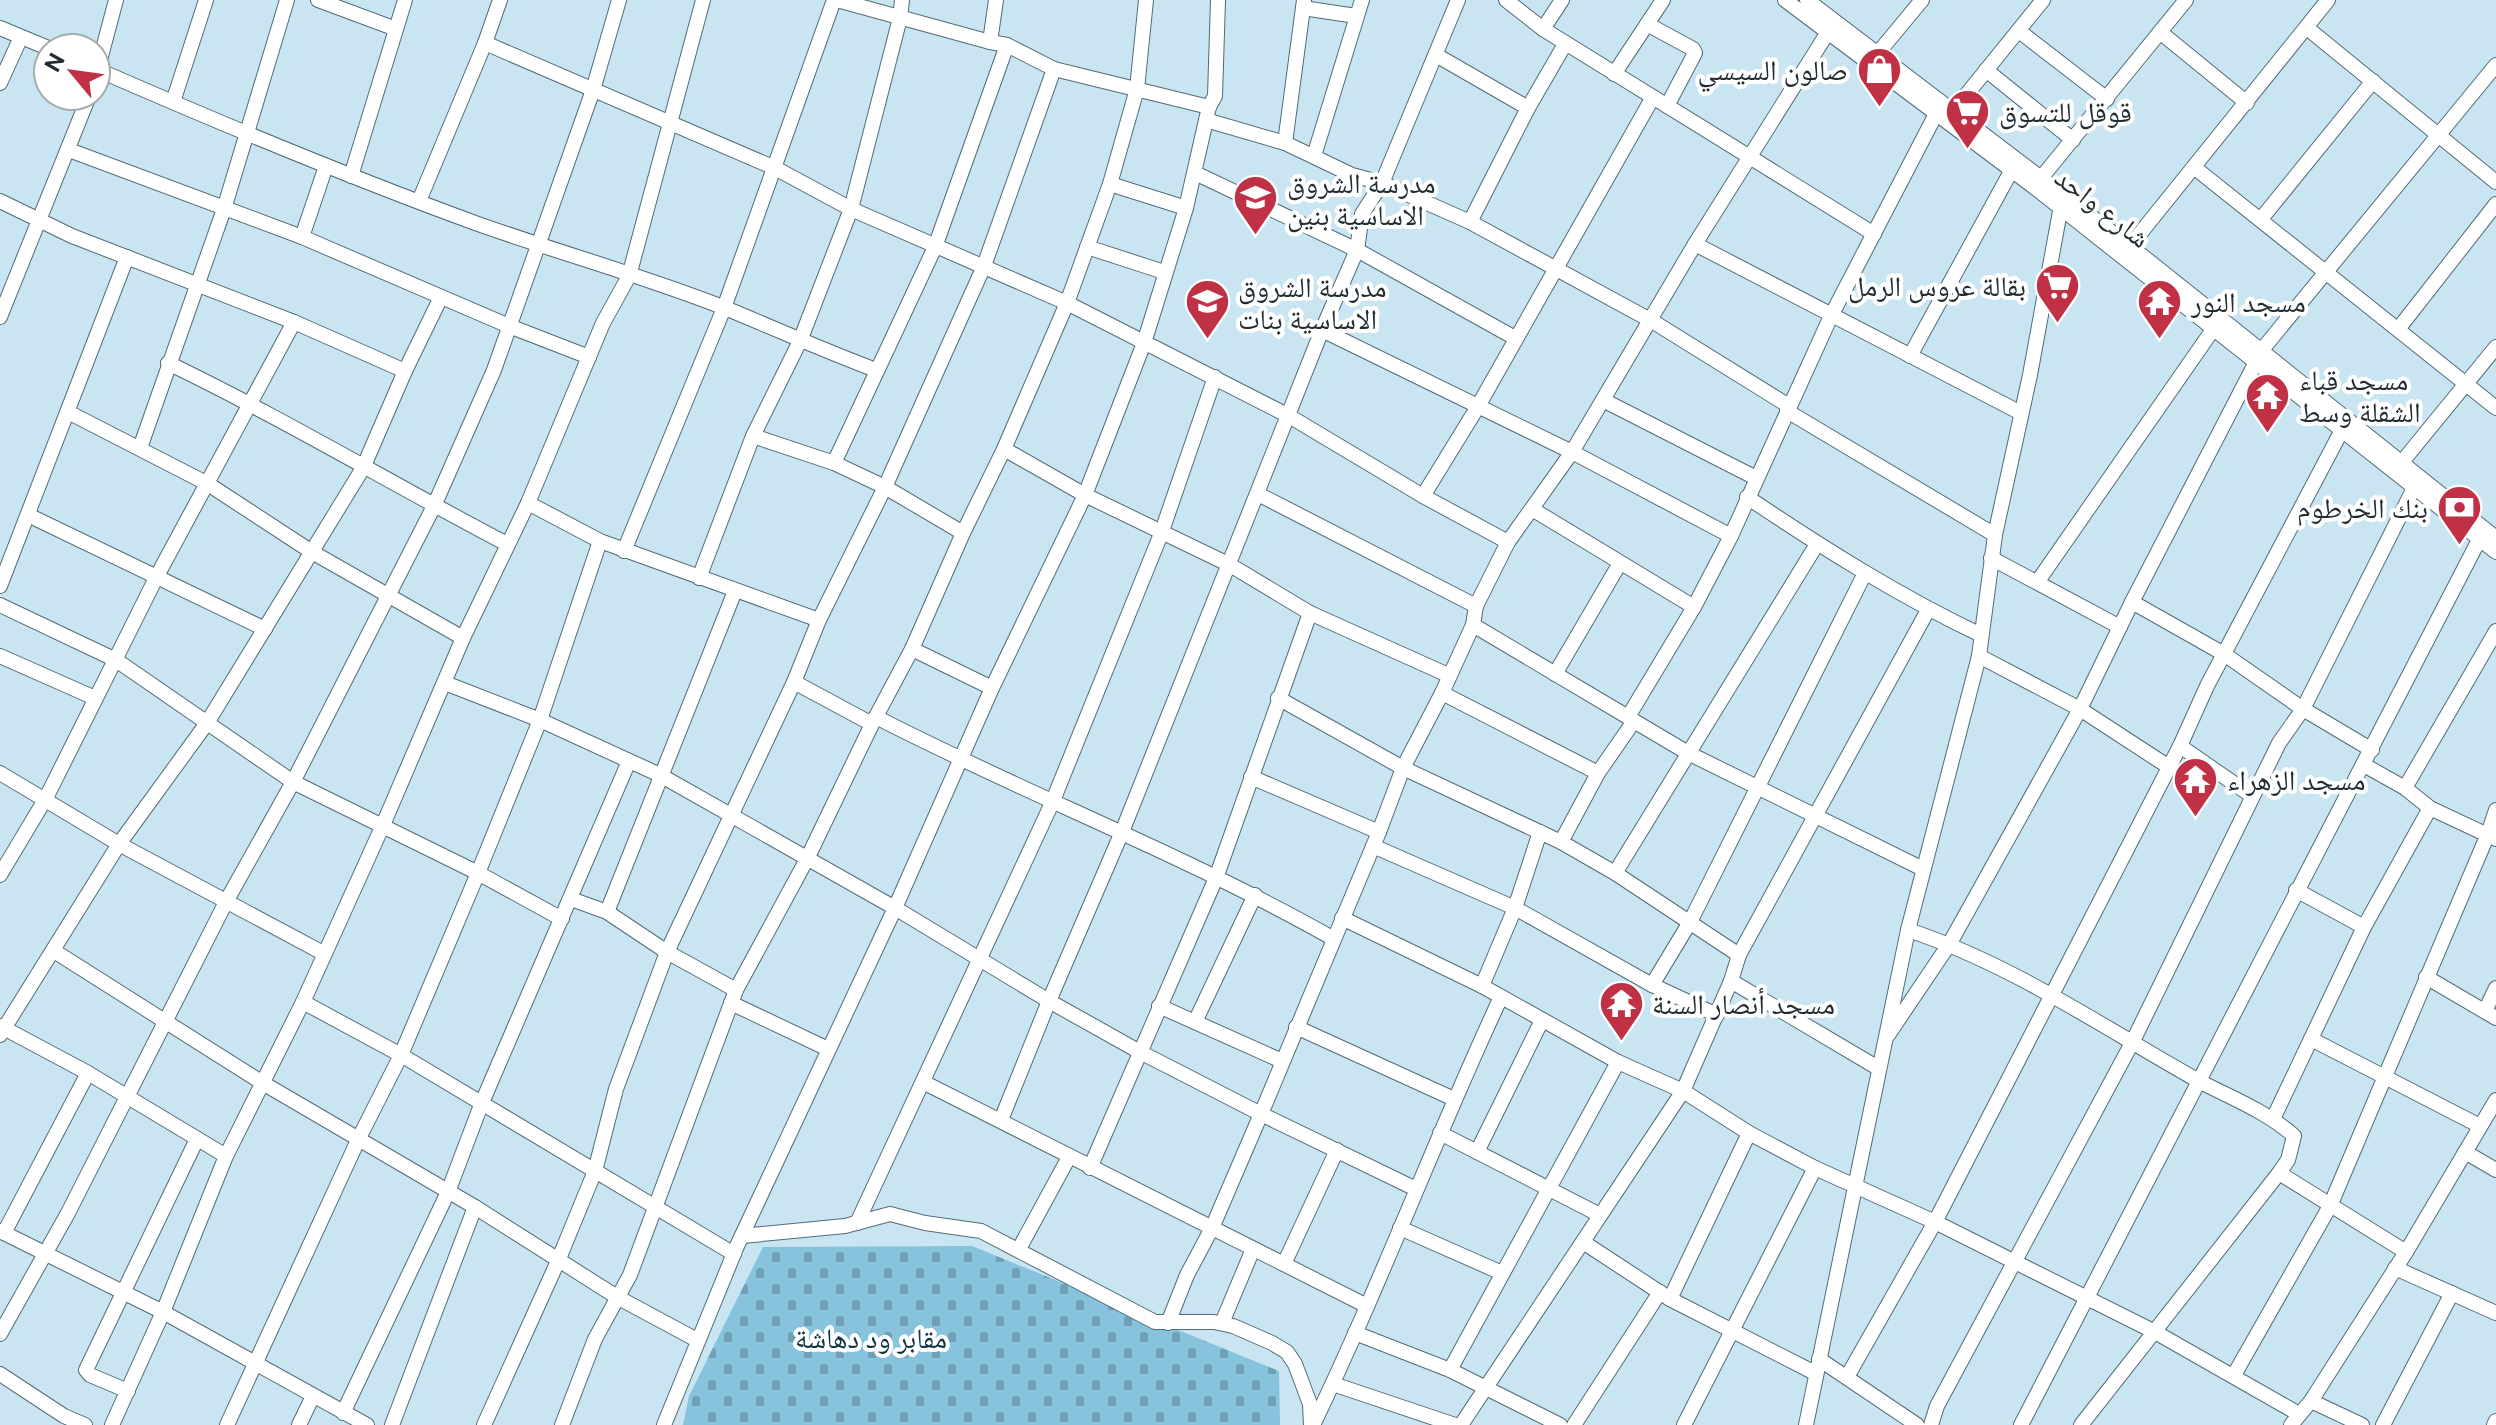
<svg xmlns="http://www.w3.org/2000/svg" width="2496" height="1425" font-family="'Public Sans','Noto Naskh Arabic',sans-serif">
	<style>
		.cemetery { fill: url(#cemetery-stones) }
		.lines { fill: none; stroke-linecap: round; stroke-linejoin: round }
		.minor-casing { stroke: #526b77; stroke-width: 16 }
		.minor { stroke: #fff; stroke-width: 14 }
		.labels { text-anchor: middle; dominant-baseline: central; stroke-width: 8; stroke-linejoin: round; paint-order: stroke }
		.poi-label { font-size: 28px; fill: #222d32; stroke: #fff; text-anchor: start }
		.street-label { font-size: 28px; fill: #222d32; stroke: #fff }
		.park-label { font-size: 28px; fill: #0f3544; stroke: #fff }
	</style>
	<defs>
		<pattern id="cemetery-stones" width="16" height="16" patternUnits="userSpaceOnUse" patternTransform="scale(2)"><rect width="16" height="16" fill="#88c3de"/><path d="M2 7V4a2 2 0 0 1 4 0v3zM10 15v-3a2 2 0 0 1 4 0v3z" fill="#6f9fb5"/></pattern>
	</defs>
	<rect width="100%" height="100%" fill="#c9e5f2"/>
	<!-- cemetery -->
	<polygon class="cemetery" points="972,1246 1279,1371 1280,1425 683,1425 689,1396 763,1247"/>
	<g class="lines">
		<defs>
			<g id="minor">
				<polyline points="318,0 396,29"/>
				<polyline points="837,0 990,42 1007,45 1054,69 1209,107"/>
				<polyline points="1506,0 1543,29 1874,234"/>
				<polyline points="1785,0 2034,187 2496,552"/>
				<polyline points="1807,0 2130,246 2496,538"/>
				<polyline points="1303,8 1356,16"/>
				<polyline points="1647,24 1693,49 1695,53 1667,106"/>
				<polyline points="0,28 48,48"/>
				<polyline points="2307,28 2496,182"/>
				<polyline points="1543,29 1562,0"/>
				<polyline points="2019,31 2107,99"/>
				<polyline points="2160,32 2247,103"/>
				<polyline points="990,42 996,0"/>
				<polyline points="485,43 775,168 851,209 1067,303 1289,416 1423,496 1508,542"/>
				<polyline points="1878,53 1922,0"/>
				<polyline points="1436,55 1528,108"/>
				<path d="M 96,69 C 222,124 349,177 478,224 C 560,253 644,276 725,308 C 776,329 825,351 876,370"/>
				<polyline points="1986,70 2073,140"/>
				<polyline points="1614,74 1663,0"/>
				<polyline points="96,75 116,0"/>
				<polyline points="0,83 21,37"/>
				<polyline points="173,102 206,0"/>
				<polyline points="1954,110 2043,0"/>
				<polyline points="1206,120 1285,143 1352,175 1382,183 1470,222 1652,321 1789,406"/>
				<polyline points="1285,143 1304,0"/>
				<polyline points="69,150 302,237 509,326 589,357"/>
				<polyline points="1314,156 1362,0"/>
				<polyline points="2195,168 2496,408"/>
				<polyline points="1195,173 1357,250 1515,338"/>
				<polyline points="351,176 405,0"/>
				<polyline points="2037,183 2186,0"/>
				<polyline points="1110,184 1186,208"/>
				<polyline points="0,201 72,236 294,322 405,371"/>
				<polyline points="419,201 485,43 500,0"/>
				<polyline points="2261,219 2373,81"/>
				<polyline points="1470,222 1528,108 1565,44"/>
				<polyline points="302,237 326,166"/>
				<polyline points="1695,244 2021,413"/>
				<polyline points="2130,246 2328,0"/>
				<polyline points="1087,247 1164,272"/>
				<polyline points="0,317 89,96"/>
				<polyline points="2399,328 2496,204"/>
				<polyline points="1322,330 1572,452 1731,536"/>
				<polyline points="2261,351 2496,65"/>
				<polyline points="1910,356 2015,164"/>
				<path d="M 168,363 C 284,419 394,485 507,544"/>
				<polyline points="1603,400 1756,478"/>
				<polyline points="1787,411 1995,535"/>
				<polyline points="68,412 208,484 312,552 463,638"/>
				<polyline points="753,436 834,463 885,487 963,533"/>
				<polyline points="140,448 224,209 287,0"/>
				<polyline points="1004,449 1085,495 1230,565 1310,613 1448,675"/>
				<polyline points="2402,462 2496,347"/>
				<polyline points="834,463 935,247 1007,45"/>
				<polyline points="1258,494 1476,606"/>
				<polyline points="1423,496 1477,408 1653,97"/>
				<path d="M 1747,497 C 1823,548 1899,596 1981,635"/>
				<polyline points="528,503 600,541 819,620"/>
				<polyline points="1532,509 1694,607"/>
				<polyline points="28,515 265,629"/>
				<polyline points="624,551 724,308 834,0"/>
				<polyline points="1991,558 2120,627"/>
				<polyline points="699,578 753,436 800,341 851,209 900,18 902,0"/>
				<polyline points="2038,581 2214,328"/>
				<polyline points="0,586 127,257"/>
				<polyline points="2132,602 2224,654 2303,709 2372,750"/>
				<polyline points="0,605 116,660 293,782 478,873 562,919"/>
				<polyline points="1473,625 1628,717"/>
				<polyline points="912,649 992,688"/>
				<polyline points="0,656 95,698"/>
				<polyline points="1979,656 2080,709 2169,767"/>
				<polyline points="1555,674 1620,563"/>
				<polyline points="794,682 872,724"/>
				<polyline points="445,683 540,720 660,775 895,908 1049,1001 1140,1052 1261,1114 1416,1189"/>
				<polyline points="1442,693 1598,773"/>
				<polyline points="1278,698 1403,768 1561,842 1615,873 1739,955"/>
				<path d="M 876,717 C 1027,795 1186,855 1334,939"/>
				<polyline points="1634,721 1688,753 1923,869"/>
				<polyline points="2180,746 2252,796"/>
				<polyline points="2364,765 2405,788 2430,808 2496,839"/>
				<polyline points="0,773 119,844 323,953"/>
				<polyline points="1251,777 1379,832"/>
				<polyline points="2405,788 2496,631"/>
				<polyline points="1561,842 1598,773 1634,721 1628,717 1694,607 1731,536 1831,316 1937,112"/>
				<polyline points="1373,846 1515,908 1652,985 1717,1015"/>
				<polyline points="1615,873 1817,544"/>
				<polyline points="0,875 46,798 157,576 294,322"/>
				<polyline points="2296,890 2364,927"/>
				<polyline points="571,899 607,912 667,952 736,990"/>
				<polyline points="607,912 735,591"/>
				<polyline points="1342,918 1482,986 1618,1062 1683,1091 1749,1133 1815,1168 1935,1222 2155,1332 2299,1414"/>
				<path d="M 1908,930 C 2012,964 2104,1028 2199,1081 C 2231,1098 2266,1111 2294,1136 L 2288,1160 L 2279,1173 L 2081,1425"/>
				<polyline points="54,951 261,1082 475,1207 617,1297 697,1340"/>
				<polyline points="2426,977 2496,1018"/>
				<polyline points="1731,981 1878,1068"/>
				<polyline points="1652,985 1690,922 1865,573"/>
				<polyline points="1482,986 1515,908 1540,832"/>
				<polyline points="303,1002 401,1055 734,1254"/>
				<polyline points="731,1003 828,1049"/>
				<polyline points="1159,1006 1282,1061"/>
				<polyline points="2485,1011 2496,988"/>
				<polyline points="1195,1022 1255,895"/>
				<polyline points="0,1026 88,1073 226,1156"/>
				<polyline points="1296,1027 1454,1099"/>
				<polyline points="0,1035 119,844 207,723 363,468 405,371 441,297"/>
				<polyline points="1888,1035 1950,943 2080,709 2132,602 2256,362"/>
				<polyline points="2311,1039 2480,1126"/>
				<polyline points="923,1082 1367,1306"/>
				<polyline points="2273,1119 2364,927 2430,808"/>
				<polyline points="1001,1120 1049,1001 1122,832 1322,330 1357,250 1362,214 1382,183 1458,0"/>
				<polyline points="1440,1133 1600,1215"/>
				<polyline points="1477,1152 1542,1020"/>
				<polyline points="2465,1152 2496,1170"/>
				<polyline points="1090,1168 1216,878 1310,613"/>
				<polyline points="2279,1173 2406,1252"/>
				<polyline points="857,1223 1052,803 1161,534 1215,377"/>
				<polyline points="1400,1228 1502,1273"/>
				<polyline points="0,1231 163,1312 367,1425"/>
				<polyline points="4,1233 88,1073"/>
				<polyline points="742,1236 845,1226 890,1214 925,1223 981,1231 1155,1322 1214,1322 1233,1326 1272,1343 1287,1352 1295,1364 1310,1404 1311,1425"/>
				<polyline points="1583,1242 1670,1299 1815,1373"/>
				<polyline points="1019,1249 1069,1157"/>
				<polyline points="1284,1264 1337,1150"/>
				<polyline points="2395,1268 2496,1313"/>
				<polyline points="1670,1299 1749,1133"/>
				<polyline points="1168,1323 1187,1275 1212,1228 1261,1114 1379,832 1403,768 1442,693 1473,625 1476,606 1508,542 1572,452 1695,244 1828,32"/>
				<polyline points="1222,1323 1253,1249"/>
				<polyline points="1355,1333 1450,1370 1560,1425"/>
				<polyline points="0,1334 68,1213 227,900 293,782 434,506 494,370 593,90 619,0"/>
				<polyline points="1819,1359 1917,1425"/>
				<polyline points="1450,1370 1618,1062"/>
				<polyline points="0,1374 64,1416 85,1425"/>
				<polyline points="2234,1375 2330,1206 2488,834 2496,810"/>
				<polyline points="1847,1377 1935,1222 2180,746 2207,686 2342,430"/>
				<polyline points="1333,1384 1455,1425"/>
				<polyline points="128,1391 90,1375 86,1370 197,1139"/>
				<polyline points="2311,1401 2362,1425"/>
				<polyline points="343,1413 448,1192 481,1105 629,761"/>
				<polyline points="112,1425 163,1312 226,1156 303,1002 383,825 463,638 528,503 603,323 629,276 703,0"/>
				<polyline points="227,1425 359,1138 401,1055 478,873 540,720 600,541"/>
				<polyline points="299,1425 313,1396"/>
				<polyline points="392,1425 475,1207"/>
				<polyline points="484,1425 558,1261 595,1171 616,1089 667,952 794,682 819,620 885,487 984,266 1054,69"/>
				<polyline points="562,1425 595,1339 630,1275 736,990 807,859 872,724 912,649 963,533 1004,449 1067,303 1110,184 1137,89 1146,0"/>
				<polyline points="664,1425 737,1246 895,908 992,688 1085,495 1144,343 1186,208 1209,107 1215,96 1218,0"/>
				<path d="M 1313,1425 C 1381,1284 1435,1138 1501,997"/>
				<polyline points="1461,1425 1683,1091 1731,981 1739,955 1928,610"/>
				<polyline points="1574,1425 1660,1292"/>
				<polyline points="1684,1425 1815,1168"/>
				<polyline points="1806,1425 1908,930 1979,656 1995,535 2030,375 2063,195"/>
				<polyline points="1931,1425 1937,1406 2133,1041 2279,743 2303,709 2415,486"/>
				<polyline points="2021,1425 2480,538"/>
				<polyline points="2291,1425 2311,1401 2406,1252 2496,1100"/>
				<polyline points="2383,1425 2452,1293"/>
				<polyline points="2494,1425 2496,1421"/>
			</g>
		</defs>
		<!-- minor casing -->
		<use href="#minor" class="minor-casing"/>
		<!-- minor -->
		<use href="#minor" class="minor"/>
	</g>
	<!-- icons -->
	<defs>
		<symbol id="shop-pin" viewBox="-11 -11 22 30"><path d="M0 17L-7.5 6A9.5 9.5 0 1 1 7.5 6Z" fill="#c13146" stroke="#fff"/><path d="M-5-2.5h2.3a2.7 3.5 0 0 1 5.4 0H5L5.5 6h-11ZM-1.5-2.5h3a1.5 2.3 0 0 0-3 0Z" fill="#fff"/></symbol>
		<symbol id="supermarket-pin" viewBox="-11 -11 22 30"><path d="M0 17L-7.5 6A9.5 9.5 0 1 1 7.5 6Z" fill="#c13146" stroke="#fff"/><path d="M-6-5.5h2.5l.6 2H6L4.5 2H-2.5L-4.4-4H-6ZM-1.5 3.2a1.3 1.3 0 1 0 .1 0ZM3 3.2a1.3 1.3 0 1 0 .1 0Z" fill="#fff"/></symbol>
		<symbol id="school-pin" viewBox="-11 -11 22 30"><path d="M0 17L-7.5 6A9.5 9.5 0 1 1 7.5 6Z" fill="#c13146" stroke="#fff"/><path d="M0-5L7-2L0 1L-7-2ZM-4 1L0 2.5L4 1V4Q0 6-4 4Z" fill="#fff"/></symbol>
		<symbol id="temple-pin" viewBox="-11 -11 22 30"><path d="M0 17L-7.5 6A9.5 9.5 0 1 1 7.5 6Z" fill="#c13146" stroke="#fff"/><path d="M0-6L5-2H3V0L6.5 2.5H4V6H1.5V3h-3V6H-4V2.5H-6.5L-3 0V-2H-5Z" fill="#fff"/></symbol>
		<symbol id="bank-pin" viewBox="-11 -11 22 30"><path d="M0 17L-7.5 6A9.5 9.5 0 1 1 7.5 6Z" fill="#c13146" stroke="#fff"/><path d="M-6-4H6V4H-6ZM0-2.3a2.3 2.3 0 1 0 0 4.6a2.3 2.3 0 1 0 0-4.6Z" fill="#fff"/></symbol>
	</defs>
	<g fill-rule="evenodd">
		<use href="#shop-pin" x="1854" y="44" width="51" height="69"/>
		<use href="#supermarket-pin" x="1942" y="86" width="51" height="69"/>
		<use href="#school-pin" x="1230" y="172" width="51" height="69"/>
		<use href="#supermarket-pin" x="2032" y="260" width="51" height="69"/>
		<use href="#temple-pin" x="2134" y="276" width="51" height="69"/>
		<use href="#school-pin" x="1182" y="276" width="51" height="69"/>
		<use href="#temple-pin" x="2242" y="370" width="51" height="69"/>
		<use href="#bank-pin" x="2434" y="482" width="51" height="69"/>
		<use href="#temple-pin" x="2170" y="754" width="51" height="69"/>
		<use href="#temple-pin" x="1596" y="978" width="51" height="69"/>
	</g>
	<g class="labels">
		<!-- poi labels -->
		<g class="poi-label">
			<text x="1848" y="69" text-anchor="end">صالون السيسي</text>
			<text x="1999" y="111">قوقل للتسوق</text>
			<text x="1287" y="182">مدرسة الشروق<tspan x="1287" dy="32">الاساسية بنين</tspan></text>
			<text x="2026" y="285" text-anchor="end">بقالة عروس الرمل</text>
			<text x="1238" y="286">مدرسة الشروق<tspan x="1238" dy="32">الاساسية بنات</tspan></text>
			<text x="2191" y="301">مسجد النور</text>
			<text x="2299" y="379">مسجد قباء<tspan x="2299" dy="32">الشقلة وسط</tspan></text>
			<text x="2428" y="507" text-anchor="end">بنك الخرطوم</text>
			<text x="2227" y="779">مسجد الزهراء</text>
			<text x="1652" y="1003">مسجد أنصار السنة</text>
		</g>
		<!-- street labels -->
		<g class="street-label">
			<text transform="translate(2103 207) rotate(38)">شارع واحد</text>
		</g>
		<!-- park labels -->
		<g class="park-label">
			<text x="871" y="1337">مقابر ود دهاشة</text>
		</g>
	</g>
	<!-- north arrow -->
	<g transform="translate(72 72) rotate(299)"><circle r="38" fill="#ffffff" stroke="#a7abad" stroke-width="2"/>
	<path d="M0-6L14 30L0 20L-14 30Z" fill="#c13146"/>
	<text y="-12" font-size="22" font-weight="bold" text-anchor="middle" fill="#222d32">N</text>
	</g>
</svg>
